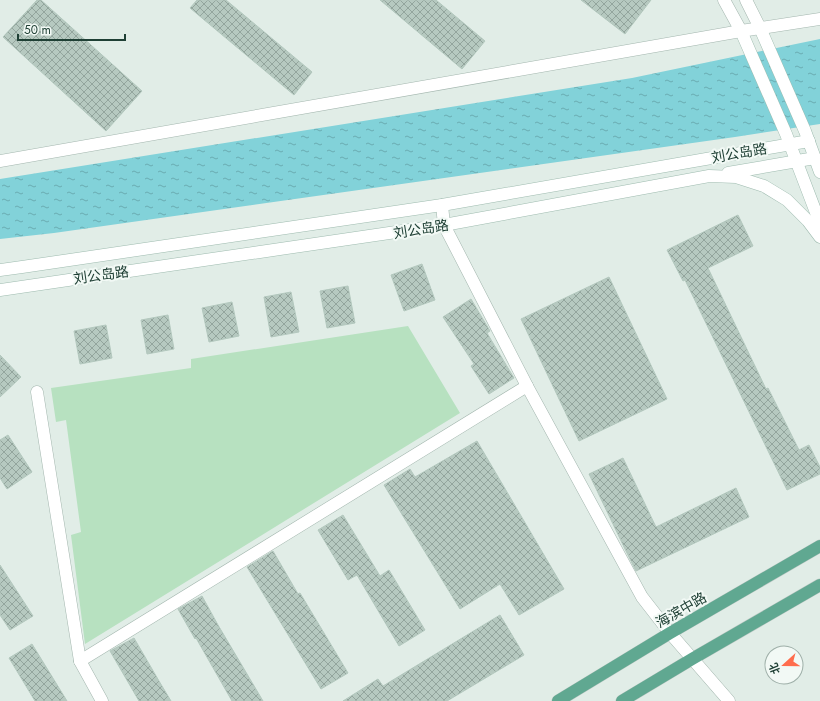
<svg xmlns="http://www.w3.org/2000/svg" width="820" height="701" font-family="Jost,'Noto Sans SC',sans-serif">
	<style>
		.green { fill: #b7e1c0 }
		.water { fill: url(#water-ripples) }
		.building { fill: url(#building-cross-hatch); stroke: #b3c8be }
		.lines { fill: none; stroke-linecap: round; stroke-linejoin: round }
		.minor-casing { stroke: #a3b6ae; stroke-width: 13 }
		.secondary-casing { stroke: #9ebbaf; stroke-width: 13 }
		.primary-casing { stroke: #c0cac6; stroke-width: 13 }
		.minor { stroke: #fff; stroke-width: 12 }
		.secondary { stroke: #fff; stroke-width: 12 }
		.primary { stroke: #60a891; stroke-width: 12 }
		.labels { text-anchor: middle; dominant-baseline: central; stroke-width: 4; stroke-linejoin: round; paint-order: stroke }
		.street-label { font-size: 14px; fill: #1f4035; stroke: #f2f9f5 }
	</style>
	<defs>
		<pattern id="water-ripples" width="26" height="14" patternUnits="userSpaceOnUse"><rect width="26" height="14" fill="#82d2d9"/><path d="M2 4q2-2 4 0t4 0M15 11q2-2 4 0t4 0" fill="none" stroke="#6aacb1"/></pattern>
		<pattern id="building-cross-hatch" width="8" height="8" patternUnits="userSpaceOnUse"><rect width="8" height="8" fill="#b6c9c0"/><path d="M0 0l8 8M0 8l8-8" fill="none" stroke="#93a59d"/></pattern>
	</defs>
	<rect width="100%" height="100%" fill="#e1ede7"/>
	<!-- green -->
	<polygon class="green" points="408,326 460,413 85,644 71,535 81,532 66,420 56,422 51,388 191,368 191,359"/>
	<!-- water -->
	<polygon class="water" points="820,39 820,124 735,137 54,233 0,239 0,179 632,78"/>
	<!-- building -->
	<g class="building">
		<polygon points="37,0 41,0 142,91 106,131 3,37"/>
		<polygon points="197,0 226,0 312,72 294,95 190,8"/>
		<polygon points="380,0 436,0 485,41 462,69"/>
		<polygon points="581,0 651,0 625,34"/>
		<polygon points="738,215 753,246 708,268 766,389 768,388 799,450 809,445 820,467 820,474 787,490 685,280 683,281 667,250"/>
		<polygon points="422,264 435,300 404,311 391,275"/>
		<polygon points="609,277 667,399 579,441 521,319"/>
		<polygon points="348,286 355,323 327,328 320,291"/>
		<polygon points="291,292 299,332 271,337 264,297"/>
		<polygon points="471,299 490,331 487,333 514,378 489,394 471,366 474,364 443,317"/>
		<polygon points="232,302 239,336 209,342 202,308"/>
		<polygon points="168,315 174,349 147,354 141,320"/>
		<polygon points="106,325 112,358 80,364 74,331"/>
		<polygon points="0,355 21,377 0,397"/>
		<polygon points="8,435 32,472 7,489 0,478 0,440"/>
		<polygon points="477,441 564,589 519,615 500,584 460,609 384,485 410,469 415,477"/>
		<polygon points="623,458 656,527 736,488 749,517 636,571 624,547 589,474"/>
		<polygon points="343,515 380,576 389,570 425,630 399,646 357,575 348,580 318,530"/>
		<polygon points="273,551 298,594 300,593 348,673 321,689 247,567"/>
		<polygon points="0,565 33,616 10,630 0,615"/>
		<polygon points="202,596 218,625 263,701 232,701 196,638 195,639 178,609"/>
		<polygon points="500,615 524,655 447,701 343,701 378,679 383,686"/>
		<polygon points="134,638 159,681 171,701 139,701 110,651"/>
		<polygon points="32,644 67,701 35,701 9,658"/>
	</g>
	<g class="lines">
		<defs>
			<g id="minor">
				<polyline points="724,0 741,31"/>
				<polyline points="746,0 760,28"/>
				<polyline points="0,161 741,31 820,19"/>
				<polyline points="442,205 444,225 527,386 642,597 670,633 729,701"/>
				<polyline points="37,392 80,661 102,701"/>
				<polyline points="80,661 527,386"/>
			</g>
			<g id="secondary">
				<polyline points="760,28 805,131 820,172"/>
				<polyline points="741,31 786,134 820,223"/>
				<polyline points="728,173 815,158"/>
				<polyline points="0,270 22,267 442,205 809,141"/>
				<polyline points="0,290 444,225 709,176 736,177 764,186 787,200 808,221 820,237"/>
			</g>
			<g id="primary">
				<polyline points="558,701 670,633 820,546"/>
				<polyline points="622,701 692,659 820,585"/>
			</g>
		</defs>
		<!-- minor casing -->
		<use href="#minor" class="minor-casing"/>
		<!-- secondary casing -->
		<use href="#secondary" class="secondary-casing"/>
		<!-- primary casing -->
		<use href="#primary" class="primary-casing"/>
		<!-- minor -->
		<use href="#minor" class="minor"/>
		<!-- secondary -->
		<use href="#secondary" class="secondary"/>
		<!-- primary -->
		<use href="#primary" class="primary"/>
	</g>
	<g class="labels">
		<!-- street labels -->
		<g class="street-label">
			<text transform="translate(739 153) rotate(-10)">刘公岛路</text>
			<text transform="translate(421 229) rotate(-9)">刘公岛路</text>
			<text transform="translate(101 275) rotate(-8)">刘公岛路</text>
			<text transform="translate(681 610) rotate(-30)">海滨中路</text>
		</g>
	</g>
	<!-- north arrow -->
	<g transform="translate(784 665) rotate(249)"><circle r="19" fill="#f2f9f5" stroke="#9eafa8"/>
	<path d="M0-3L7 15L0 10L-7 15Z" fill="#ff6d4d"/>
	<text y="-6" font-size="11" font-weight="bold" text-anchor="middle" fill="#1f4035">北</text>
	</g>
	<!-- scale -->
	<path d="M18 34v6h107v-6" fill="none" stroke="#1f4035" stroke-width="2"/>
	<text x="24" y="34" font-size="12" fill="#1f4035" stroke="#f2f9f5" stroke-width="3" paint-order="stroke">50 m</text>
</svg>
